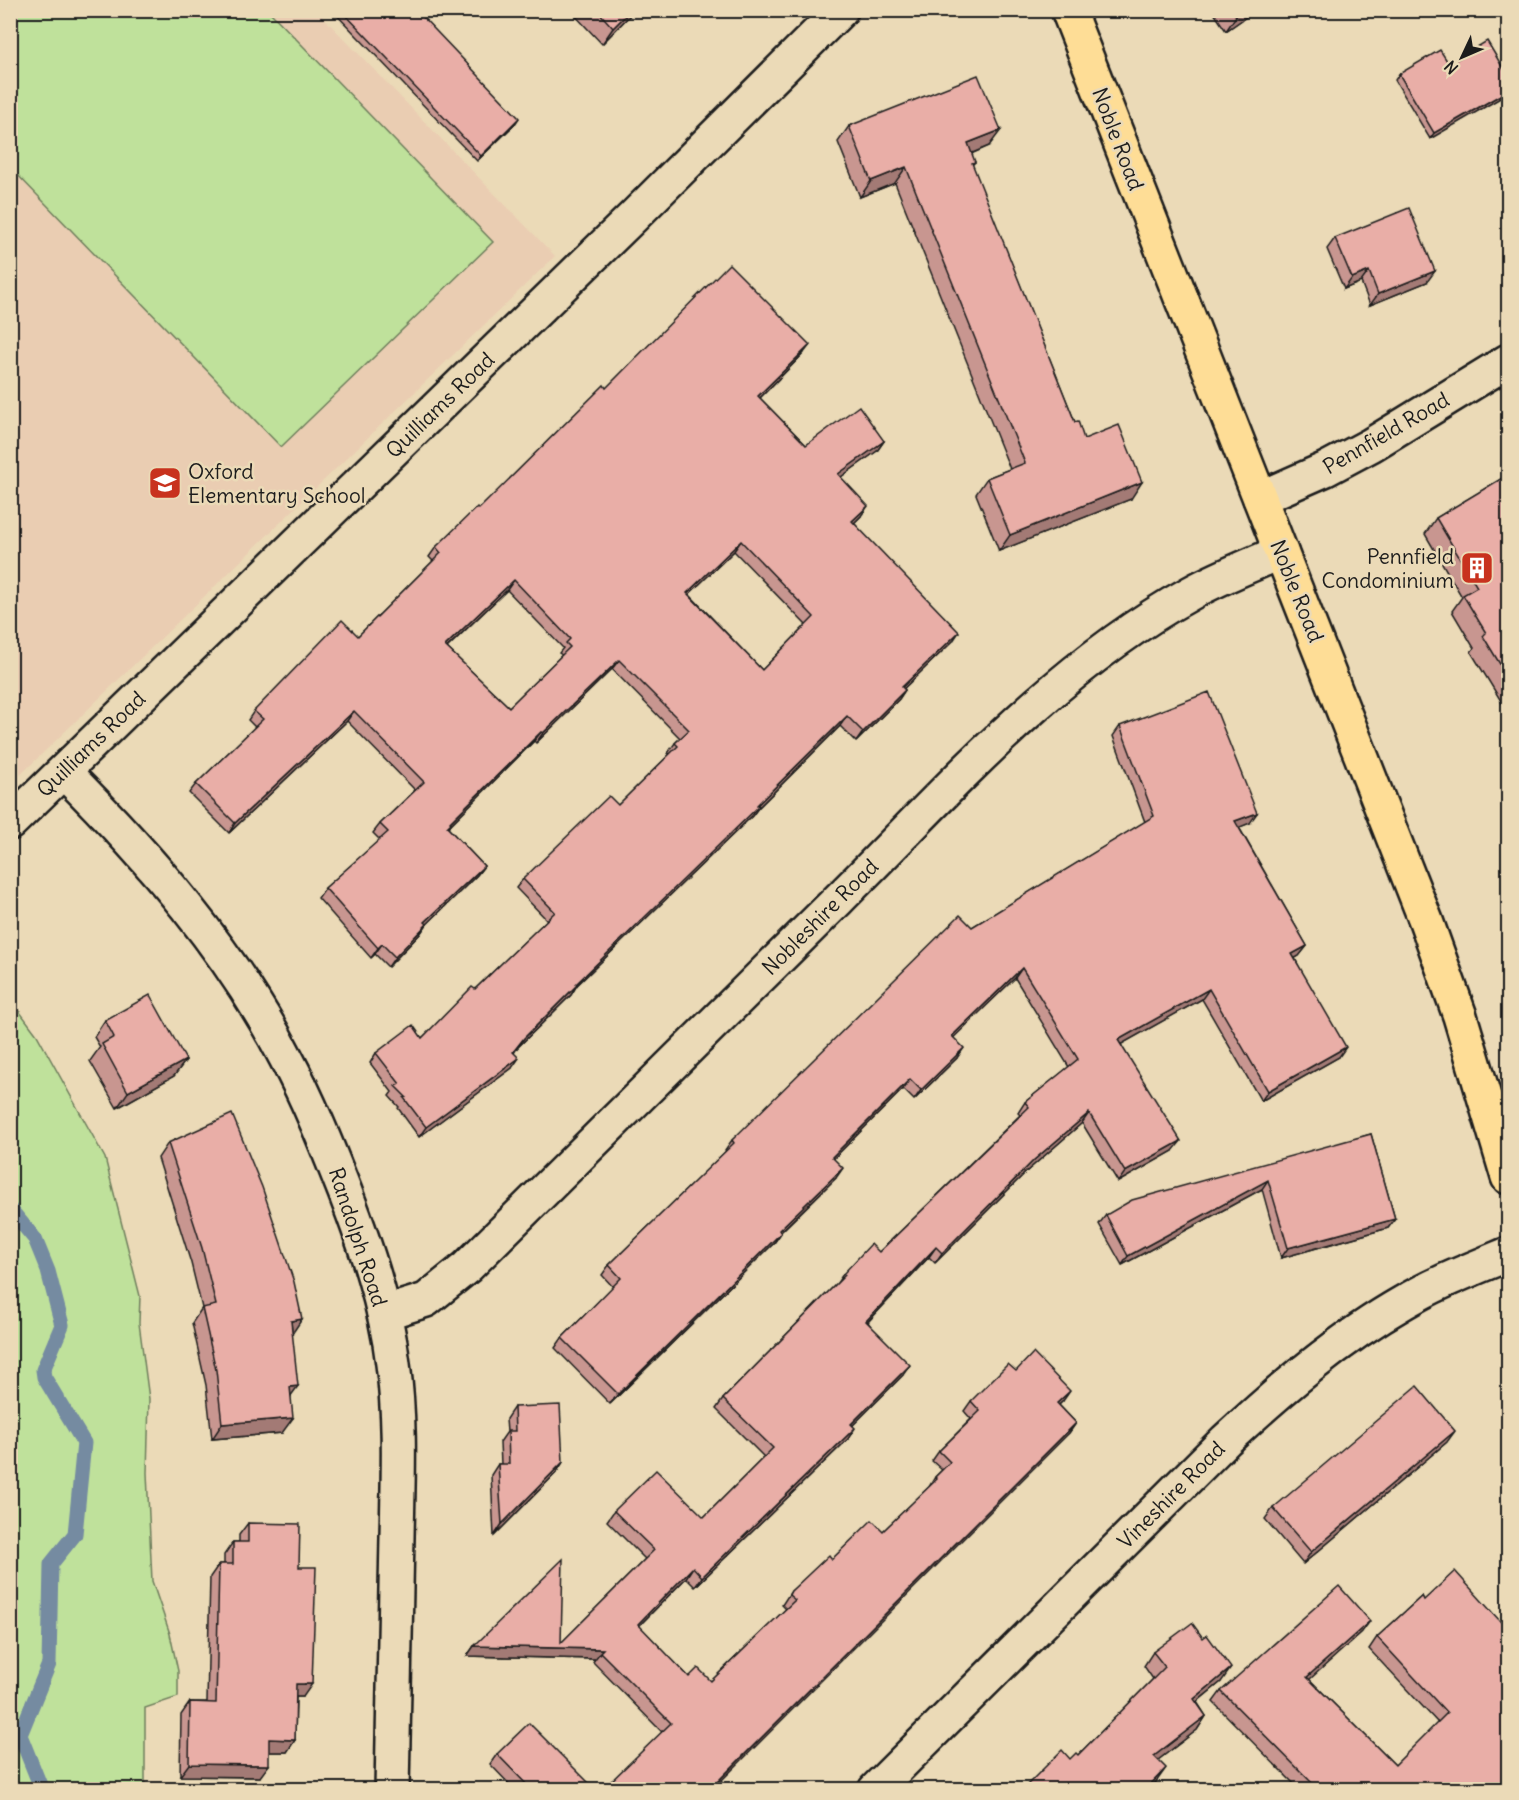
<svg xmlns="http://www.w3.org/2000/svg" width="1519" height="1800" font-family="Delius,sans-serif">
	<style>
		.built { fill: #eacdb2 }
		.green { fill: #bfe19b; stroke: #6e7e5c; stroke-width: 1.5 }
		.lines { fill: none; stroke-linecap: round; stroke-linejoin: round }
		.stream { stroke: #758ba1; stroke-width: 15 }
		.minor-casing { stroke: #1c1c1c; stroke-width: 38 }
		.major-casing { stroke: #1c1c1c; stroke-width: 38 }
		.minor { stroke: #ebdab7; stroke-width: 33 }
		.major { stroke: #fedd96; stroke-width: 33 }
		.wall { fill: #c89690; stroke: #1c1c1c; stroke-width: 1.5; fill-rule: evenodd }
		.shaded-wall { fill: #a37a75; stroke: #1c1c1c; stroke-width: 1.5 }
		.building { fill: #e9aea7; stroke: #1c1c1c; stroke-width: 1.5; fill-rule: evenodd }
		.labels { text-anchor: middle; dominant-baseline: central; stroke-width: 5; stroke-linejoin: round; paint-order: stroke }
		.street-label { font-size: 21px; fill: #1c1c1c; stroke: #ebdab7 }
		.poi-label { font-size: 21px; fill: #1c1c1c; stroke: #ebdab7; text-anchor: start }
	</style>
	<rect width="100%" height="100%" fill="#ebdab7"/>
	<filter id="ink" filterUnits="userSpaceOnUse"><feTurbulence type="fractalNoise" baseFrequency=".0167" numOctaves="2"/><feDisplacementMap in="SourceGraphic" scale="12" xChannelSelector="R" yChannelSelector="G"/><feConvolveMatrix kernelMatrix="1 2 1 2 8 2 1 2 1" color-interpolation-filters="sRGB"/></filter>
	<g filter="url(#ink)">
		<!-- built -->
		<polygon class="built" points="11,11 317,11 555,256 11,784"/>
		<!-- green -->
		<g class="green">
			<polygon points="11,10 269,11 493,242 281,447 11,168"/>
			<polygon points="11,1000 37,1035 105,1158 140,1296 139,1323 149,1399 147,1473 152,1581 170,1634 178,1671 178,1697 145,1708 145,1789 11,1789"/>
		</g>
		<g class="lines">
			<!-- stream -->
			<polyline class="stream" points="10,1209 35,1239 48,1271 62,1325 43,1370 44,1377 84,1443 75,1534 51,1564 49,1664 20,1735 42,1790"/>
			<defs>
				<g id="minor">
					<polyline points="1260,498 1326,469 1371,445 1508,361"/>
					<path d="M 64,772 C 149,857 231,951 286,1058 C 309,1101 327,1146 345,1192 C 366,1247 386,1305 393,1364 C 401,1422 398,1479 397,1537 C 396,1621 393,1705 392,1790"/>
					<polyline points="10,823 633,217 841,10"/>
					<path d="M 384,1313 L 426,1300 L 467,1267 C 591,1145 714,1023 837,901 C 949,790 1052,670 1191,593 C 1220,577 1251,565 1281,552"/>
					<path d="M 875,1790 L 1226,1440 C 1280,1390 1339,1339 1404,1302 C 1437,1282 1473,1269 1508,1254"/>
				</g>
				<polyline id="major" points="1068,10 1426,921 1460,1016 1508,1177"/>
			</defs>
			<!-- minor casing -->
			<use href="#minor" class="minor-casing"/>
			<!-- major casing -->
			<use href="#major" class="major-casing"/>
			<!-- minor -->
			<use href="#minor" class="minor"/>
			<!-- major -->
			<use href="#major" class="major"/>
		</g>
		<!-- wall -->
		<g class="wall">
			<polygon points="332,10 416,10 515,124 477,161"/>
			<polygon points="570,10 635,10 602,44"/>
			<polygon points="1212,10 1256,10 1226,31"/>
			<polygon points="1449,64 1509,78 1430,139 1395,80 1399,74"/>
			<polygon points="849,126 989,146 971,154 975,162 972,165 1075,422 1084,439 1131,499 999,551 976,494 987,478 1010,469 895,183 860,197 838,142"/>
			<polygon points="1335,238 1427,282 1370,305 1361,282 1344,289 1327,249"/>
			<path d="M 803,354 L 760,398 L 806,445 L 884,441 L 877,451 L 841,477 L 861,516 L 854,523 L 953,641 L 904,688 L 905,690 L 899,699 L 856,742 L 840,726 L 758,808 L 752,816 L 577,985 L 571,995 L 517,1048 L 514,1053 L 512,1068 L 419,1137 L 398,1108 L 399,1107 L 389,1096 L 392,1092 L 370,1063 L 376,1053 L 422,1038 L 475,989 L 547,920 L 516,888 L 523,879 L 618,805 L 670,754 L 668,753 L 675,743 L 680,738 L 612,669 L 536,743 L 534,741 L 451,824 L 448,828 L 484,866 L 477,875 L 427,924 L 420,934 L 388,967 L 375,954 L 371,958 L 318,898 L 325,888 L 380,840 L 373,833 L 380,824 L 415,790 L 347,721 L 229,833 L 189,793 L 196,784 L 255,727 L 248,720 L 254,711 L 358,636 L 433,561 L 429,557 L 436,547 L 479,509 L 606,388 ZM 734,551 L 806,625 L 762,670 L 689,594 ZM 507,590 L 563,648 L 559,653 L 562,655 L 509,707 L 447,648 Z"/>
			<polygon points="1509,474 1509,714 1471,652 1474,648 1452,611 1462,597 1425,534 1436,518"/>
			<polygon points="1120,726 1250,823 1239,827 1307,946 1299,956 1295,958 1339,1057 1261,1101 1202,999 1121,1044 1173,1151 1118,1182 1082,1123 1027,1171 935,1263 929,1257 868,1322 903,1375 852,1426 848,1439 695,1587 686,1578 639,1626 689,1677 711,1681 786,1609 782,1605 791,1591 832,1559 883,1531 929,1487 935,1477 942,1470 932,1461 939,1451 971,1419 964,1411 971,1401 1016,1371 1063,1401 1059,1405 1076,1423 1069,1433 662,1732 593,1662 595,1659 467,1656 474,1646 561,1643 645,1559 607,1521 614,1511 704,1517 764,1457 716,1409 723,1399 837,1283 843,1274 879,1252 1020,1115 1018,1113 1025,1102 1069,1067 1015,978 953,1037 957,1058 914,1100 903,1089 834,1158 836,1178 781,1232 781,1233 774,1243 610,1404 555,1348 562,1338 613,1287 602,1275 609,1265 726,1151 725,1150 732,1140 972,927 1145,822 1113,736"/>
			<polygon points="105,1020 186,1060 174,1076 117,1108 90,1061 100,1047 94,1037"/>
			<polygon points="1371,1134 1395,1219 1388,1228 1281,1258 1262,1189 1122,1265 1099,1224 1106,1215"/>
			<polygon points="168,1143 292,1333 291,1396 282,1433 212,1439 206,1385 192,1323 202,1308 191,1263 158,1158"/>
			<polygon points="514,1407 563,1462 556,1473 494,1536 491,1475 498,1464 501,1464 500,1442 507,1432 506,1419"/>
			<polygon points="1447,1442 1303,1564 1265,1519 1273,1508"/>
			<polygon points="248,1523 299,1567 303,1697 296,1697 295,1740 287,1752 269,1752 260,1777 180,1776 181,1715 190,1702 207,1702 210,1577 219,1564 224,1564 224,1555 233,1542 239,1542 239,1535"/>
			<polygon points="1422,1596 1509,1790 1300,1790 1213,1702 1221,1691 1362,1632 1309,1679 1395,1765 1438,1723 1369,1649 1377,1637"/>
			<polygon points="1153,1652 1221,1682 1197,1702 1206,1716 1197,1730 1158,1760 1156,1782 1149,1790 1022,1790 1078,1755 1153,1679 1144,1666"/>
			<polygon points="497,1754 596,1790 515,1790 490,1764"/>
		</g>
		<!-- shaded-wall -->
		<g class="shaded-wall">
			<polygon points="631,10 635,10 602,44 613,28"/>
			<polygon points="1245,10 1256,10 1226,31 1236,16"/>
			<polygon points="1509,90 1509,93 1430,139 1434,133"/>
			<polygon points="519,118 515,124 477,161 481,156"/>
			<polygon points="1001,130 989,146 956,160 968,143"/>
			<polygon points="906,167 895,183 860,197 871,181"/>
			<polygon points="1369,271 1361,282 1344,289 1352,278"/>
			<polygon points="1435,271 1427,282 1370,305 1378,294"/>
			<polygon points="810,345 803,354 752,406 758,396"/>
			<polygon points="884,441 877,451 831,484 838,474"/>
			<polygon points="1142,482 1131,499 999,551 1010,535"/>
			<polygon points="868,506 861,516 846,531 852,521"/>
			<polygon points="741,541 734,551 681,602 687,593"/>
			<polygon points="514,580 507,590 438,656 445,646"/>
			<polygon points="959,632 953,641 896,696 902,687"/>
			<polygon points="619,660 612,669 536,743 543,733"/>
			<polygon points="905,690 899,699 856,742 863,732"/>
			<polygon points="354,711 347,721 229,833 235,823"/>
			<polygon points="847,716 840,726 758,808 752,816 569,993 576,984"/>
			<polygon points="541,732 534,741 451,824 444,833 450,822"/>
			<polygon points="1257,813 1250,823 1228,832 1235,821"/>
			<polygon points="484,866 477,875 419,932 425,922"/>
			<polygon points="427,924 420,934 388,967 395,957"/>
			<polygon points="382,944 375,954 371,958 378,948"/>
			<polygon points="1307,946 1299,956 1285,964 1292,954"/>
			<polygon points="1022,968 1015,978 945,1046 952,1036"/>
			<polygon points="577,985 571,995 517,1048 506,1062 524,1038"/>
			<polygon points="1209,989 1202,999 1111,1050 1118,1040"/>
			<polygon points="1346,1047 1339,1057 1261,1101 1268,1091"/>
			<polygon points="964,1048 957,1058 914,1100 921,1090"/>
			<polygon points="519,1058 512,1068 419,1137 426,1127"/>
			<polygon points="186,1060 174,1076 117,1108 128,1092"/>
			<polygon points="910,1079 903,1089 825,1167 832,1157"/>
			<polygon points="1089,1113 1082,1123 1027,1171 935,1263 942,1253 1034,1160"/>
			<polygon points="1181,1141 1173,1151 1118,1182 1125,1172"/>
			<polygon points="843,1168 836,1178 772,1240 779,1230"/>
			<polygon points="1268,1180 1262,1189 1122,1265 1128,1256"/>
			<polygon points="1395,1219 1388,1228 1281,1258 1288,1248"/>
			<polygon points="781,1233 774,1243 610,1404 618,1394"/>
			<polygon points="936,1247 929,1257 859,1331 866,1321"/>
			<polygon points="302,1319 292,1334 291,1321"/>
			<polygon points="910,1365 903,1375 844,1434 851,1424"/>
			<polygon points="298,1386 287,1401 290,1387"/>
			<polygon points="1070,1391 1063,1401 1050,1413 1057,1403"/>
			<polygon points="293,1418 282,1433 212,1439 222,1424"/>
			<polygon points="1076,1423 1069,1433 712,1790 709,1790"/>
			<polygon points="855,1428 848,1439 695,1587 702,1577"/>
			<polygon points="1455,1431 1447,1442 1303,1564 1311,1552"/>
			<polygon points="563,1462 556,1473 494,1536 502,1524"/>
			<polygon points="693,1567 686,1578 631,1634 638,1624"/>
			<polygon points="1370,1621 1362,1632 1299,1689 1307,1677"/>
			<polygon points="474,1646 603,1649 595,1659 467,1656"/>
			<polygon points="1231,1668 1221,1682 1184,1712 1194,1699"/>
			<polygon points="296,1684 312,1684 303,1697 287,1697"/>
			<polygon points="1206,1716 1197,1730 1145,1770 1154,1756"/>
			<polygon points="269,1739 295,1740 287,1752 260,1752"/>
			<polygon points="189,1764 269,1765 260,1777 180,1776"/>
			<polygon points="1166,1768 1156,1782 1149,1790 1145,1790"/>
		</g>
		<!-- building -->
		<g class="building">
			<polygon points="341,10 416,10 519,118 481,156"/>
			<polygon points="597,10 631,10 613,28"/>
			<polygon points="1232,10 1245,10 1236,16"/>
			<polygon points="1487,41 1509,78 1509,90 1434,133 1399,74 1440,50 1449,64"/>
			<polygon points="978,75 1001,130 968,143 975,162 972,163 1075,422 1078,421 1084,439 1119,425 1142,482 1010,535 987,478 1025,463 906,167 871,181 849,126"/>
			<polygon points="1409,208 1435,271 1378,294 1369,271 1352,278 1335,238"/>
			<path d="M 729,264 L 810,345 L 758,396 L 806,445 L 859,406 L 884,441 L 838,474 L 868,506 L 852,521 L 959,632 L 902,687 L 905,690 L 863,732 L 847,716 L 757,805 L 759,806 L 576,984 L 577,985 L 524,1038 L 513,1052 L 519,1058 L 426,1127 L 404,1098 L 406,1097 L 395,1086 L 400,1084 L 376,1053 L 413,1025 L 422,1038 L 472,987 L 475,989 L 555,912 L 523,879 L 609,796 L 618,805 L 678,746 L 675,743 L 689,730 L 619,660 L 543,733 L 541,732 L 450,822 L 451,823 L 447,827 L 484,866 L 425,922 L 427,924 L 395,957 L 382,944 L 378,948 L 325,888 L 388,832 L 380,824 L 424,782 L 354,711 L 235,823 L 196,784 L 263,719 L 254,711 L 342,620 L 358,636 L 441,553 L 436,547 L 477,507 L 479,509 L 604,385 L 606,388 ZM 741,541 L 814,617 L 762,670 L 687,593 ZM 514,580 L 570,639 L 566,643 L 570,647 L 509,707 L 445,646 Z"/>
			<polygon points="1509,474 1509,679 1483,636 1486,633 1463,595 1477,587 1436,518"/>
			<polygon points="1209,692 1257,813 1235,821 1307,946 1292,954 1346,1047 1268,1091 1209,989 1118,1040 1181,1141 1125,1172 1089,1113 1034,1160 942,1253 936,1247 866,1321 910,1365 851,1424 855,1428 702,1577 693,1567 638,1624 689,1677 698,1668 711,1681 795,1600 789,1595 791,1591 829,1555 832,1559 872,1520 883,1531 937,1479 935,1477 950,1462 939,1451 980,1411 971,1401 1008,1364 1016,1371 1033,1353 1070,1391 1057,1403 1076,1423 709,1790 602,1790 671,1723 600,1652 603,1649 474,1646 563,1559 561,1643 654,1550 614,1511 656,1470 704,1517 773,1448 723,1399 845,1275 843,1274 871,1244 879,1252 1029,1107 1025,1102 1078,1059 1022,968 952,1036 964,1048 921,1090 910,1079 832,1157 843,1168 779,1230 781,1233 618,1394 562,1338 621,1278 609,1265 734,1143 732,1140 960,915 972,927 1154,816 1120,726"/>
			<polygon points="150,995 186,1060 128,1092 102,1044 114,1037 105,1020"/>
			<polygon points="232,1114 262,1187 294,1282 302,1319 291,1321 298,1386 290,1387 293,1418 222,1424 216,1370 202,1308 216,1305 202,1248 168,1143"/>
			<polygon points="1371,1134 1395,1219 1288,1248 1268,1180 1128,1256 1106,1215 1132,1200"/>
			<polygon points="1417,1386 1455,1431 1311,1552 1273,1508"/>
			<polygon points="560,1405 563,1462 502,1524 498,1464 509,1464 508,1431 515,1431 514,1407"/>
			<polygon points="248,1523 300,1524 299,1567 316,1567 312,1684 296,1684 295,1740 269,1739 269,1765 189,1764 190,1702 216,1703 219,1564 233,1564 233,1542 248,1542"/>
			<polygon points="1455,1571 1509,1631 1508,1790 1319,1790 1221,1691 1339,1586 1370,1621 1307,1677 1395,1765 1447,1713 1377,1637 1422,1596 1424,1600"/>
			<polygon points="1192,1623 1203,1638 1207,1635 1231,1668 1194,1699 1206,1716 1154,1756 1166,1768 1145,1790 1022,1790 1062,1750 1070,1759 1076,1753 1078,1755 1165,1667 1153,1652"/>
			<polygon points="529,1723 596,1790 532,1790 497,1754"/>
		</g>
	</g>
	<!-- icons -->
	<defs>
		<symbol id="school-square" viewBox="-11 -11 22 22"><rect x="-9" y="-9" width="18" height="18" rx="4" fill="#c8321e" stroke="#ebdab7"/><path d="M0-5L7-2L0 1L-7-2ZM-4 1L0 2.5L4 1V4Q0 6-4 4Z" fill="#fff"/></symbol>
		<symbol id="building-square" viewBox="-11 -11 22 22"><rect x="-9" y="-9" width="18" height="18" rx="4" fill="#c8321e" stroke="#ebdab7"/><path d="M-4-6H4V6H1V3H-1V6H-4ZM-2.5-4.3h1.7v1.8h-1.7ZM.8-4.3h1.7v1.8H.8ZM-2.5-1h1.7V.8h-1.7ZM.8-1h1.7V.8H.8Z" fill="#fff"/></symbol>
	</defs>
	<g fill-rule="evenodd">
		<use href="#school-square" x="146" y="464" width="38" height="38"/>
		<use href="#building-square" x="1458" y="549" width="38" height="38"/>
	</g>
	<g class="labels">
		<!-- street labels -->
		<g class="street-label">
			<text transform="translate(1118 139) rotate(69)">Noble Road</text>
			<text transform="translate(440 405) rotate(-44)">Quilliams Road</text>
			<text transform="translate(1386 433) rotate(-30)">Pennfield Road</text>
			<text transform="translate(1297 591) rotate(68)">Noble Road</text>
			<text transform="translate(91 744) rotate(-44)">Quilliams Road</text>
			<text transform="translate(820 917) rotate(-45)">Nobleshire Road</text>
			<text transform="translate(358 1237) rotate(72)">Randolph Road</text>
			<text transform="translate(1171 1495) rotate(-45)">Vineshire Road</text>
		</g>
		<!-- poi labels -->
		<g class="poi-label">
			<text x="188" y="471">Oxford<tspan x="188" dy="24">Elementary School</tspan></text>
			<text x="1454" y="556" text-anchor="end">Pennfield<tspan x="1454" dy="24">Condominium</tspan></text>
		</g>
	</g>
	<!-- margin -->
	<rect width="1519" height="1800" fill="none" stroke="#ebdab7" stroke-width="36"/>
	<rect x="18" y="18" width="1483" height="1764" fill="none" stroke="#1c1c1c" stroke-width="2" filter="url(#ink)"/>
	<!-- north arrow -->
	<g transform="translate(1462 57) rotate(226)" stroke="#ebdab7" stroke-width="4.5" paint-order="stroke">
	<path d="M0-4.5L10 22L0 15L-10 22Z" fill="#1c1c1c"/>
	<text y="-9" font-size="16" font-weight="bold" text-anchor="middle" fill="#1c1c1c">N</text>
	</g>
</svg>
